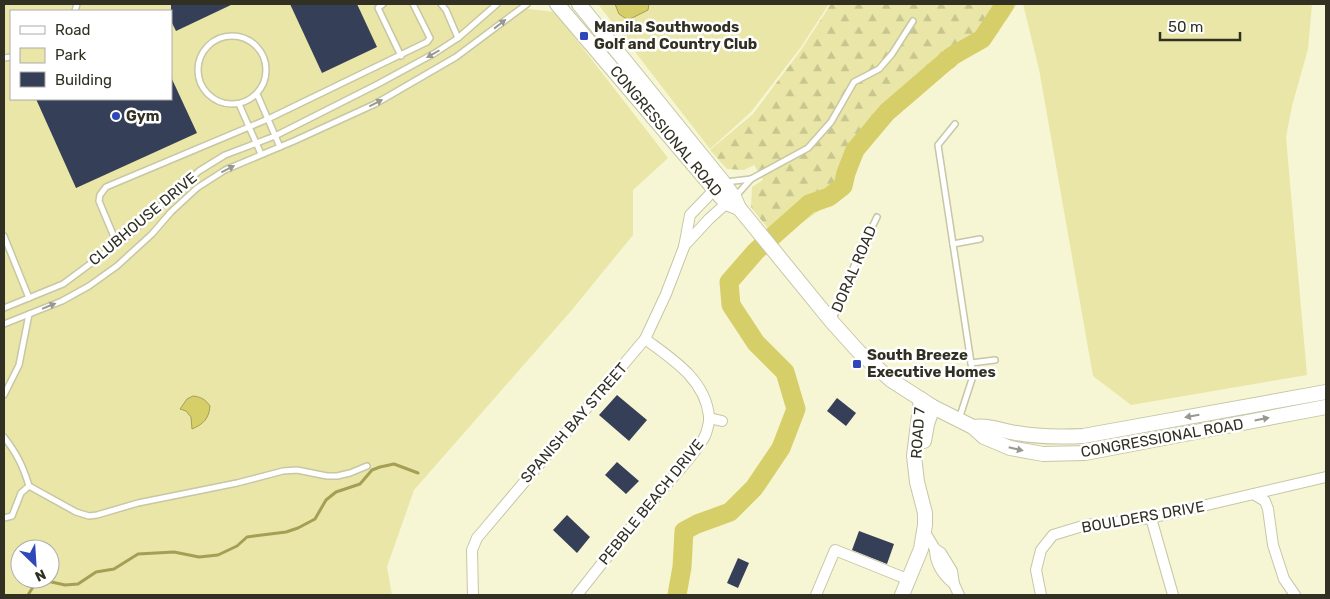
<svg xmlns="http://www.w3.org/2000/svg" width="1330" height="599" font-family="Rubik,sans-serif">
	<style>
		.green { fill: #e9e6a7; fill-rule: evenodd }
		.forest { fill: url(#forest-firs) }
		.water { fill: #d6cf69; stroke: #a49f54 }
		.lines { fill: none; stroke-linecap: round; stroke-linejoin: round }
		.stream { stroke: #a49f54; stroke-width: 3 }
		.river { stroke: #d6cf69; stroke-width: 19 }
		.building { fill: #363f58 }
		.lane-casing { stroke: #c7c6a5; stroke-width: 8 }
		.street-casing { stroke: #c7c6a5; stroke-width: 12 }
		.secondary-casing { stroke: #c7c6a5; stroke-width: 16 }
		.lane { stroke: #fff; stroke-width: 5 }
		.street { stroke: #fff; stroke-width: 10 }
		.secondary { stroke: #fff; stroke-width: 14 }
		.oneway { fill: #989891 }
		.poi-dot { fill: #2f47b8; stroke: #fff; stroke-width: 2 }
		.labels { text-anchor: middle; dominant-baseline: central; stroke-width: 5; stroke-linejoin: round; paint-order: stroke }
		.poi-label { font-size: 15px; font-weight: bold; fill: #313023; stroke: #fff; text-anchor: start }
		.street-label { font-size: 15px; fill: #313023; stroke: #fff }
	</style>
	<defs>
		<pattern id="forest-firs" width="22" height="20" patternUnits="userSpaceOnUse" patternTransform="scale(1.25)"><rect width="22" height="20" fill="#e9e6a7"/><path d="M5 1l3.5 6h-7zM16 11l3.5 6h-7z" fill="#c8c68f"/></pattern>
	</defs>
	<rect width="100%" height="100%" fill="#f7f6d4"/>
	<!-- green -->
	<g class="green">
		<path d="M 4,4 L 516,4 L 520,8 L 555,12 L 668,158 L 633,190 L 633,235 L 571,311 L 414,490 L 387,567 L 392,595 L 4,595 ZM 11,11 L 171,11 L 171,99 L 11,99 ZM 20,549 L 50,549 L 50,579 L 20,579 Z"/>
		<polygon points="598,4 829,4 801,47 751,112 710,149"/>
		<polygon points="1023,4 1312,4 1308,49 1292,106 1286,137 1307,375 1131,405 1093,376 1039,69"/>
	</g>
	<!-- forest -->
	<polygon class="forest" points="831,4 1017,4 992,41 972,53 943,76 911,104 885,124 866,150 854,172 849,190 777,240 751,207 752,187 763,180 754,165 744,170 727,169 710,150 753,114 801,50"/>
	<!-- water -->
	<g class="water">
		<polygon points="615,4 649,4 648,10 628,20 619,14"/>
		<path d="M 193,396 C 201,397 205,399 210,406 C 209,418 204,424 192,429 L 191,417 L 186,411 L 180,409 L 187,399 Z"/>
	</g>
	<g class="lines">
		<!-- stream -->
		<polyline class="stream" points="28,595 38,579 65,585 78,584 96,572 114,569 138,554 174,552 199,557 218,555 237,546 247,537 286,532 298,528 315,519 326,500 336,492 360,484 372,470 380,467 394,464 418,473"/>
		<!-- river -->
		<polyline class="river" points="677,595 682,567 684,531 697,524 730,512 754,488 781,448 796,409 785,372 756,343 731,305 729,282 756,251 809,204 829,197 843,186 846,173 855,150 887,112 952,56 982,39 1005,4"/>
	</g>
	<!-- building -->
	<g class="building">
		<polygon points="171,4 233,4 176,31 171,21"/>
		<polygon points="290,4 357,4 377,47 322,73"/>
		<polygon points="171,77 197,133 76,188 36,99 171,99"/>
		<polygon points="617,395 647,420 629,441 599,415"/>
		<polygon points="837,398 856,413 846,426 827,411"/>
		<polygon points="617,462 639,481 626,494 605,475"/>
		<polygon points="567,515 590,537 577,553 553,530"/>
		<polygon points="859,531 894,544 887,564 852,550"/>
		<polygon points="738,558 749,563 738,588 727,583"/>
	</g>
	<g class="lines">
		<defs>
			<g id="lane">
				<polyline points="383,4 378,8 401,56"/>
				<polyline points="441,4 446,10 458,38"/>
				<polyline points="75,11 77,4"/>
				<circle cx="232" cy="70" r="34"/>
				<polyline points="4,58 11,57"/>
				<polyline points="257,94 280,147"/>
				<polyline points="239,104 261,154"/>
				<polyline points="955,124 938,145 973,376 959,419"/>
				<polyline points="726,182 751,179 808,148 831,122 854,82 879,69 892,54 913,21"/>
				<polyline points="735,197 751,179"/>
				<polyline points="4,236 29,298"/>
				<polyline points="117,244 99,201 100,195 106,187 268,119 427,42 430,38 413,4"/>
				<polyline points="953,244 980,239"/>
				<polyline points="4,308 63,284 129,235 199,171 225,155 275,136 378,84 435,53 458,38 497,4"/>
				<polyline points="833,319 858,256 877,217"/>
				<polyline points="4,324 62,301 89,286 117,266 152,234 171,212 197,188 225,170 294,141 375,104 456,57 527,4"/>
				<polyline points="971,363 995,360"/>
				<polyline points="4,395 19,365 29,314"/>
				<path d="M 4,437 C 17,454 23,466 29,486 L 21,493 L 12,516 L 4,518"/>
				<polyline points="29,486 76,512 89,516 97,515 138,503 237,483 283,471 297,470 327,476 337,476 350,473 367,466"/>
			</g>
			<g id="street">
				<polyline points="684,246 709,219 730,200"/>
				<polyline points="709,418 722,421"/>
				<polyline points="1255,495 1265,501 1268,509 1273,545 1284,579 1295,595"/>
				<polyline points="1151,518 1173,595"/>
				<polyline points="924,531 935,549 941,553 952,571 954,584 959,595"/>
				<path d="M 935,549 C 935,563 943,575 954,584"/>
				<polyline points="473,595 472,550 477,538 645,339 666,294 684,247 690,215 718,186"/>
				<path d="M 577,595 C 603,562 629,529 656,497 C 671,479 689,461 702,441 C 706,436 710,422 709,416 C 705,379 672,359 645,339"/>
				<polyline points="816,595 835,550 902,577"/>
				<polyline points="1041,595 1036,570 1041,550 1053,535 1086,525 1151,518 1326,477"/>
			</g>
			<g id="secondary">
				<polyline points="557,4 726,203 739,208"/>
				<polyline points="579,4 723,182 734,197 739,208 832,322 859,352 891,380 933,407 973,427 984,437 1010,448 1043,454 1085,453 1326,407"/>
				<path d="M 973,427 C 990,425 999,430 1016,433 C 1038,437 1061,437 1083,436 L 1326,392"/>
				<polyline points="924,441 927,424 933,407"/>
				<polyline points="902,595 921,549 925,525 925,513 917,482 914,456 921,399"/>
			</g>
		</defs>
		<!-- lane casing -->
		<use href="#lane" class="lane-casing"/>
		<!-- street casing -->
		<use href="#street" class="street-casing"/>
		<!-- secondary casing -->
		<use href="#secondary" class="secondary-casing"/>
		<!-- lane -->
		<use href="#lane" class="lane"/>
		<!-- street -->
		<use href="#street" class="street"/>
		<!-- secondary -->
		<use href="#secondary" class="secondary"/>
	</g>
	<!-- one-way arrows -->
	<defs><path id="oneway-solid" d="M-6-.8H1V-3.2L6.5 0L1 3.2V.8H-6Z" transform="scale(1.25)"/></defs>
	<g class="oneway">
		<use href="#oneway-solid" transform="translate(500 24) rotate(-38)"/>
		<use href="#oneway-solid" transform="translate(433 54) rotate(150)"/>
		<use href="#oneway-solid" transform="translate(376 103) rotate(-27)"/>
		<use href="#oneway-solid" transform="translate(228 169) rotate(-27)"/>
		<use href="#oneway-solid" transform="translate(49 306) rotate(-22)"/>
		<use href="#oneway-solid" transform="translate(1192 416) rotate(170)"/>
		<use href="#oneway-solid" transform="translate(1262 419) rotate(-11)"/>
		<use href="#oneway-solid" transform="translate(1016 449) rotate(13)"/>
	</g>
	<!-- markers -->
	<g class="poi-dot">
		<rect x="579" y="31" width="10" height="10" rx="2.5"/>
		<circle cx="116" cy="116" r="5"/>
		<rect x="852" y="359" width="10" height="10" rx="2.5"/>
	</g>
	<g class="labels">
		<!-- poi labels -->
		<g class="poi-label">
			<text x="594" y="27">Manila Southwoods<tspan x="594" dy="17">Golf and Country Club</tspan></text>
			<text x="126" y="116">Gym</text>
			<text x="867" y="355">South Breeze<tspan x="867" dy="17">Executive Homes</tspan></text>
		</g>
		<!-- street labels -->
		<g class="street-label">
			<text transform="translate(666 131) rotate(50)">CONGRESSIONAL ROAD</text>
			<text transform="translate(143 219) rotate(-40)">CLUBHOUSE DRIVE</text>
			<text transform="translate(854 269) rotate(-67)">DORAL ROAD</text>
			<text transform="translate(574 423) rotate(-49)">SPANISH BAY STREET</text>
			<text transform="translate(918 433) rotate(-86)">ROAD 7</text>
			<text transform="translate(1162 438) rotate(-10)">CONGRESSIONAL ROAD</text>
			<text transform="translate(651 502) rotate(-51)">PEBBLE BEACH DRIVE</text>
			<text transform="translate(1143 517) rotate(-10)">BOULDERS DRIVE</text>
		</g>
	</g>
	<!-- border -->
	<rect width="1330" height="599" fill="none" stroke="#313023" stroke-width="10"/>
	<!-- legend -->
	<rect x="10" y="10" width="162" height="90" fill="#ffffff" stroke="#adaca7"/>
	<rect x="20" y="26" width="25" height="8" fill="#ffffff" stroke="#adaca7"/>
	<text x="55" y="35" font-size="15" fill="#313023">Road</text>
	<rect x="20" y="48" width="25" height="15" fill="#e9e6a7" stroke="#adaca7"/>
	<text x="55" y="60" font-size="15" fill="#313023">Park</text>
	<rect x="20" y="72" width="25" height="15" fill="#363f58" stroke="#adaca7"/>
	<text x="55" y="85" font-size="15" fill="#313023">Building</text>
	<!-- north arrow -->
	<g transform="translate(35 564) rotate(155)"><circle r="24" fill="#ffffff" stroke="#adaca7"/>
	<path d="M0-4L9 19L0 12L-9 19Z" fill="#2f47b8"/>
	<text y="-8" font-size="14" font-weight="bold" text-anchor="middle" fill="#313023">N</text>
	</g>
	<!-- scale -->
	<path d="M1160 32v8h80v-8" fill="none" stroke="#313023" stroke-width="2.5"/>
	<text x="1168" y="32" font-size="15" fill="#313023" stroke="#ffffff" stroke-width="4" paint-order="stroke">50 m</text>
</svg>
